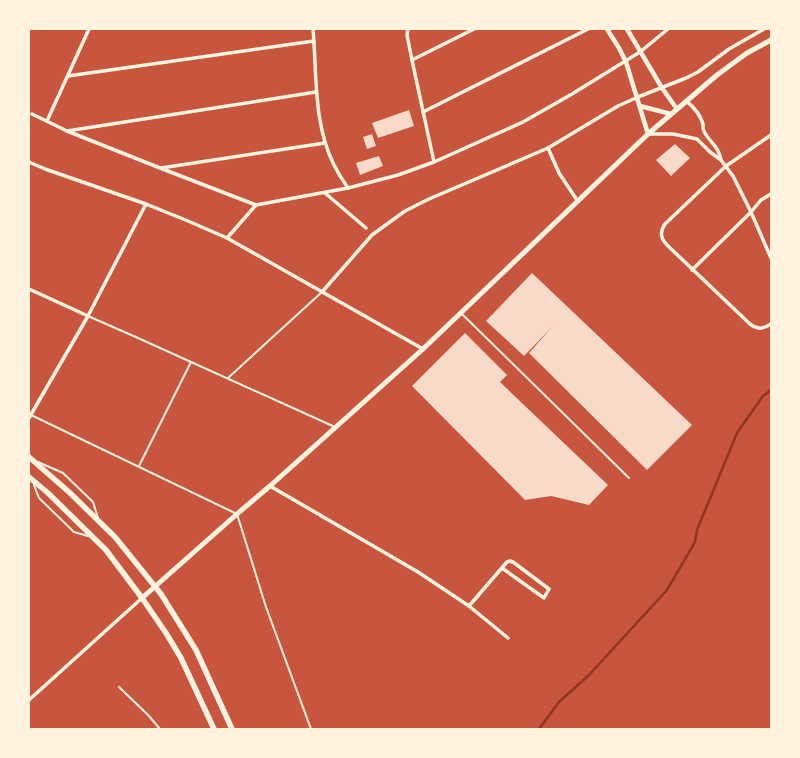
<svg xmlns="http://www.w3.org/2000/svg" width="800" height="758" font-family="Montserrat,sans-serif">
	<style>
		.lines { fill: none; stroke-linecap: round; stroke-linejoin: round }
		.stream { stroke: #8f3625; stroke-width: 2.5 }
		.building { fill: #f7dbc8 }
		.service { stroke: #fff3e0; stroke-width: 2 }
		.minor { stroke: #fff3e0; stroke-width: 3.5 }
		.tertiary { stroke: #fff3e0; stroke-width: 4.5 }
		.secondary { stroke: #fff3e0; stroke-width: 5 }
		.primary { stroke: #fff3e0; stroke-width: 5.5 }
	</style>
	<rect width="100%" height="100%" fill="#c8553d"/>
	<g class="lines">
		<!-- stream -->
		<polyline class="stream" points="539,729 559,702 589,675 667,590 695,542 697,530 737,433 763,396 771,390"/>
	</g>
	<!-- building -->
	<g class="building">
		<polygon points="409,110 414,126 378,138 372,123"/>
		<polygon points="372,134 376,146 367,149 363,137"/>
		<polygon points="675,144 690,158 671,176 656,160"/>
		<polygon points="379,156 383,166 360,175 356,163"/>
		<polygon points="532,273 692,425 647,470 529,353 553,326 524,356 486,321"/>
		<polygon points="465,333 507,375 500,382 608,485 589,505 551,496 525,500 412,386"/>
	</g>
	<g class="lines">
		<!-- service -->
		<g class="service">
			<polyline points="462,314 629,478"/>
			<polyline points="88,316 138,338 335,427"/>
			<polyline points="228,378 322,292"/>
			<polyline points="31,415 237,514 266,607 311,729"/>
			<polyline points="38,462 63,473 93,502 98,518"/>
			<polyline points="139,466 191,362"/>
			<polyline points="34,485 39,498 74,532 88,536"/>
			<polyline points="119,687 148,715 160,729"/>
		</g>
		<!-- minor -->
		<g class="minor">
			<path d="M 313,29 C 317,74 313,123 334,165 C 338,173 343,181 348,188"/>
			<polyline points="408,29 407,35 412,60 434,162"/>
			<polyline points="412,60 474,29"/>
			<polyline points="68,76 314,41"/>
			<path d="M 686,101 C 694,107 700,114 703,124 C 703,127 703,131 705,133 C 711,144 718,145 721,160"/>
			<polyline points="423,112 588,29"/>
			<polyline points="32,114 67,131 160,168 256,205"/>
			<polyline points="47,121 89,29"/>
			<polyline points="67,131 316,92"/>
			<polyline points="649,134 673,134 697,139 710,152 721,160 733,176 751,212 771,258"/>
			<path d="M 771,135 L 726,166 L 665,224 C 659,233 661,239 668,246 L 750,324 C 758,330 763,329 771,324"/>
			<polyline points="548,148 559,173 577,200"/>
			<polyline points="29,162 45,169 146,204 188,221 227,238 423,349"/>
			<polyline points="161,168 325,143"/>
			<polyline points="325,193 366,228"/>
			<polyline points="256,205 348,188 398,175 434,162 523,122 572,94 640,52 668,29"/>
			<polyline points="227,238 256,205"/>
			<polyline points="692,270 751,212 761,200 771,194"/>
			<polyline points="29,289 88,316"/>
			<polyline points="322,292 372,235 405,211 429,199 548,148 618,106 638,97 686,78 698,72 729,49 764,29"/>
			<polyline points="29,418 88,316 146,204"/>
			<polyline points="270,486 418,572 469,606 508,638"/>
			<polyline points="469,606 507,562 510,561 513,562 549,589 544,598 502,568"/>
			<polyline points="29,700 142,598"/>
		</g>
		<!-- tertiary -->
		<g class="tertiary">
			<polyline points="607,29 619,48 626,62 648,134"/>
			<polyline points="627,29 662,88 677,109"/>
			<polyline points="640,106 671,114"/>
		</g>
		<!-- secondary -->
		<polyline class="secondary" points="142,598 237,514 270,486 423,349 648,134 717,75 747,53 771,40"/>
		<!-- primary -->
		<g class="primary">
			<polyline points="29,457 69,492 115,537 161,594 196,650 232,729"/>
			<polyline points="29,477 48,493 106,550 142,598 166,633 181,658 214,729"/>
		</g>
	</g>
	<!-- border -->
	<rect width="800" height="758" fill="none" stroke="#fff3e0" stroke-width="60"/>
</svg>
